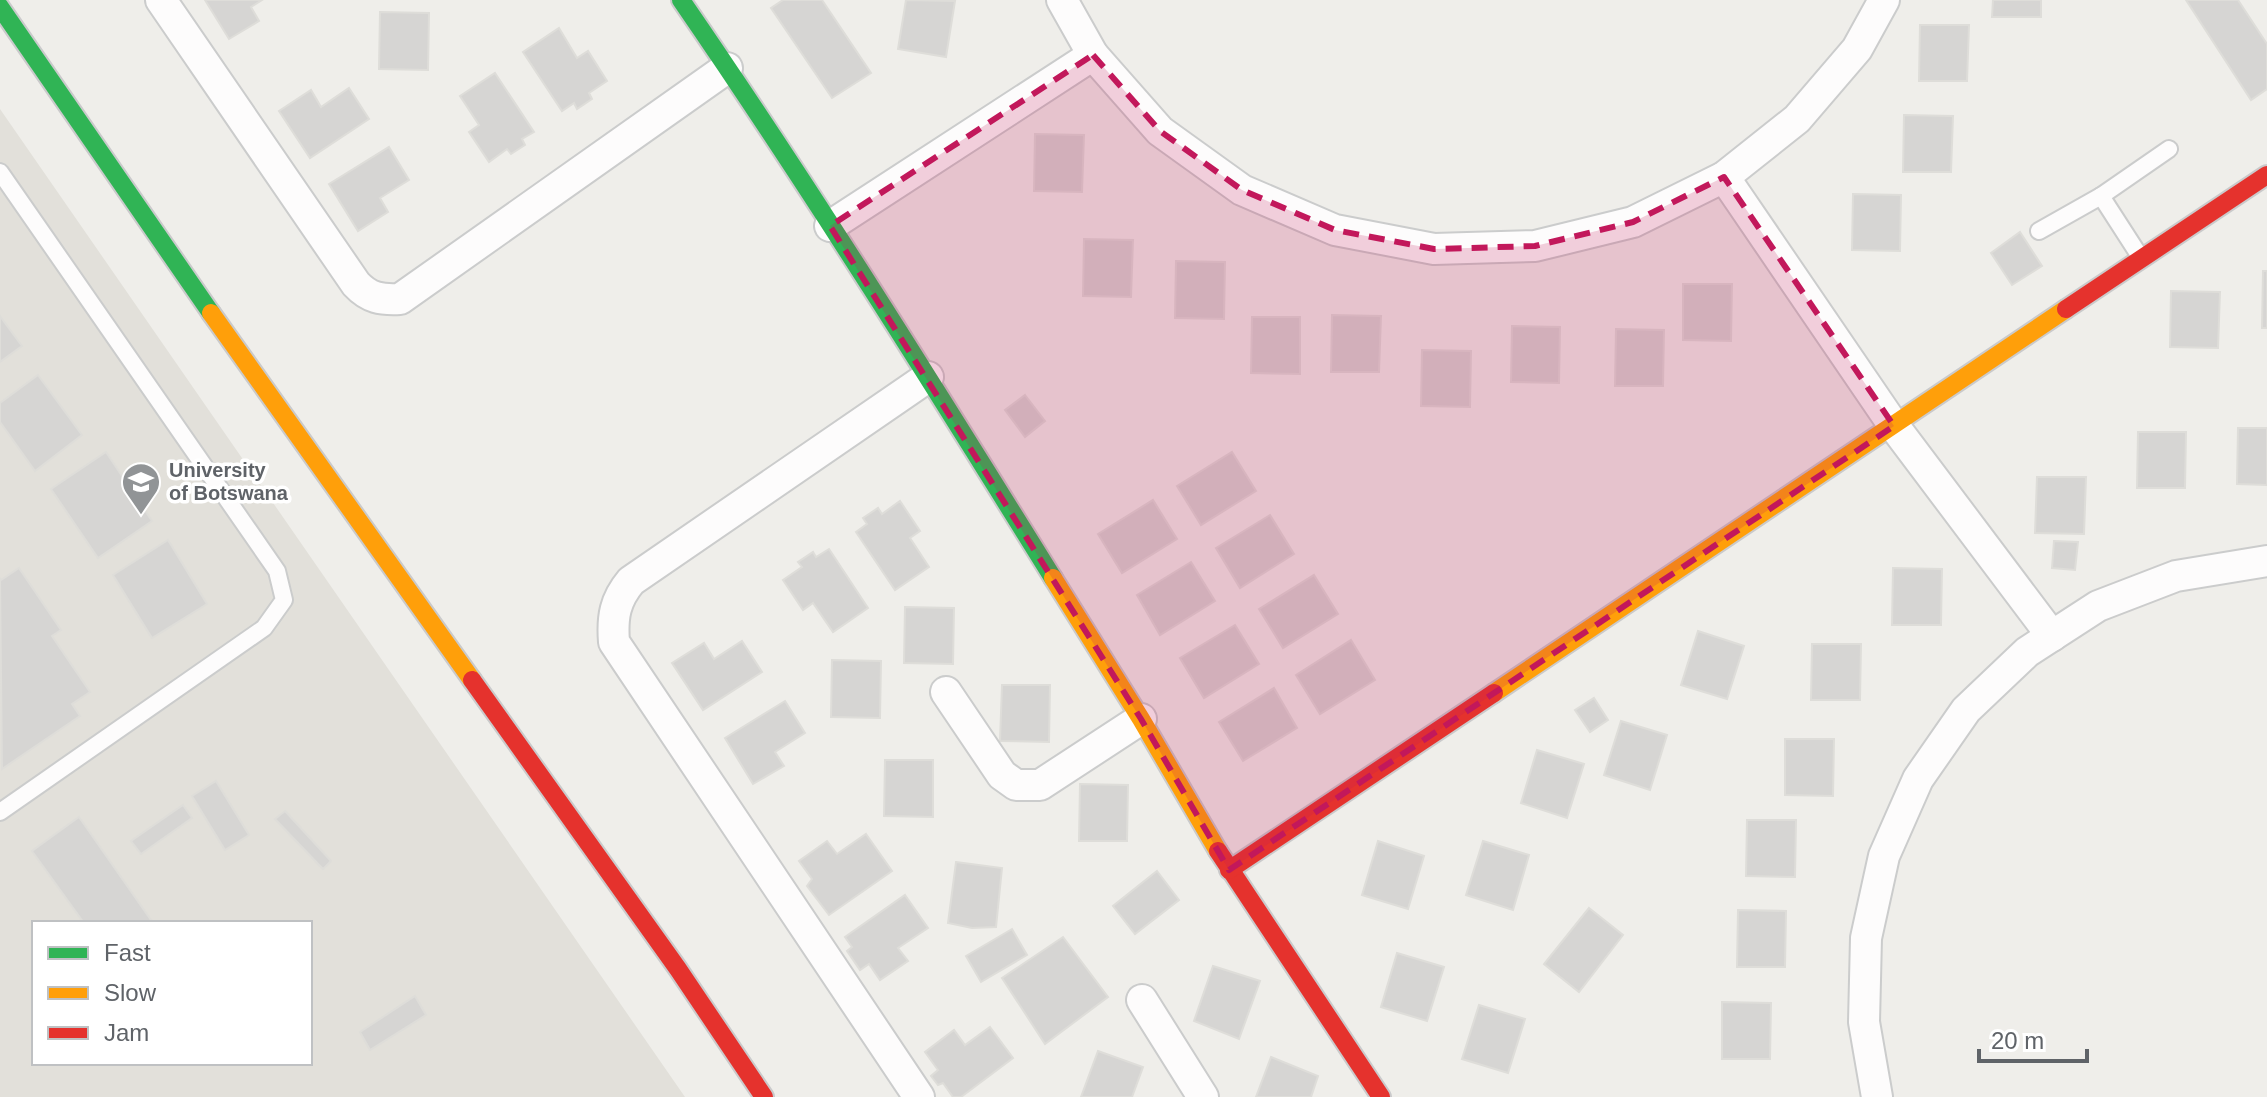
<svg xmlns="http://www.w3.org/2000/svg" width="2267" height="1097" font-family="Arial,sans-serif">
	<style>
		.education { fill: #e2e0da; fill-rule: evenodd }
		.building { fill: #d6d5d3; stroke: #deddd9; stroke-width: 2 }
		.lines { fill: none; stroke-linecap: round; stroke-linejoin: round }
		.lane-casing { stroke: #cbcccc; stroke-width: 20 }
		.street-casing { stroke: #cbcccc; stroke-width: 34 }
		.fast-casing { stroke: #cacacb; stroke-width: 22 }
		.slow-casing { stroke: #cacacb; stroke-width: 22 }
		.jam-casing { stroke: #cacacb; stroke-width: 22 }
		.lane { stroke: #fdfcfc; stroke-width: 16 }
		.street { stroke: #fdfcfc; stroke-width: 30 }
		.fast { stroke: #30b455; stroke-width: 18 }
		.slow { stroke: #ff9f0a; stroke-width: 18 }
		.jam { stroke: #e5322d; stroke-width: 18 }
		.marked { fill: #c2185b; fill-opacity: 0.2; stroke: #c2185b; stroke-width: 6; stroke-dasharray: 16 10; stroke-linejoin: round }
		.labels { text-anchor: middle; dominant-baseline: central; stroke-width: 7; stroke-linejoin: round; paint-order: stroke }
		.poi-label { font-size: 20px; font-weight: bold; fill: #5f6368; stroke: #fff; text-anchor: start }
	</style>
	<rect width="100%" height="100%" fill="#efeeea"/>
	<!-- education -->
	<path class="education" d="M 0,109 L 685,1097 L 0,1097 ZM 34,923 L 310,923 L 310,1063 L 34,1063 Z"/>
	<!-- building -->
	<g class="building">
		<polygon points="205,0 262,0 251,7 259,21 229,39"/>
		<polygon points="783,0 822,0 871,73 832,98 771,8"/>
		<polygon points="906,0 955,1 946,57 898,49"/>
		<polygon points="1993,0 2041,0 2041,17 1992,17"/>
		<polygon points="2186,0 2238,0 2267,44 2267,89 2251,100"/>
		<polygon points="380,12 429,13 428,70 379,69"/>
		<polygon points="1920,25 1969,25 1967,81 1919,81"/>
		<polygon points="559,28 577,58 588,51 607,81 589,93 592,99 577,109 574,103 562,111 523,52"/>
		<polygon points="495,73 534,132 522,139 525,145 511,154 507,149 489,162 469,132 479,125 460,96"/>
		<polygon points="349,88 369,119 310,158 279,111 311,90 321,107"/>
		<polygon points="1904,115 1953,116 1951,172 1903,172"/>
		<polygon points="1035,134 1084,135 1082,192 1034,191"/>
		<polygon points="389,147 409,180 380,198 388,212 358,231 329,184"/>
		<polygon points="1853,194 1901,195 1900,251 1852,250"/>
		<polygon points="2020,232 2042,266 2012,285 1991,253"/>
		<polygon points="1084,239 1133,240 1131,297 1083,296"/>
		<polygon points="1176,261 1225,262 1224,319 1175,318"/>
		<polygon points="2263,271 2267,271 2267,328 2262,328"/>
		<polygon points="1683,284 1732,284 1731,341 1683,340"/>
		<polygon points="2171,291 2220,292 2218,348 2170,347"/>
		<polygon points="1332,315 1381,316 1379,372 1331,372"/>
		<polygon points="0,316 22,346 0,362"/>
		<polygon points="1252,317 1300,317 1300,374 1251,373"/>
		<polygon points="1512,326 1560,327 1559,383 1511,382"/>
		<polygon points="1616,329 1664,330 1663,386 1615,386"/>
		<polygon points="1422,350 1471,351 1470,407 1421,406"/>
		<polygon points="38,375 82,435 35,471 0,422 0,403"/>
		<polygon points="1025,395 1045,421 1025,437 1005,410"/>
		<polygon points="2238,428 2267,428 2267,485 2237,484"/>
		<polygon points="2138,432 2186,432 2185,488 2137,488"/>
		<polygon points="106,452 152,521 98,558 51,489"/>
		<polygon points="1232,452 1256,491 1201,525 1177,486"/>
		<polygon points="2037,477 2086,477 2084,534 2035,533"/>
		<polygon points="1153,500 1177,539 1122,573 1098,534"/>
		<polygon points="900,501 920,531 910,538 929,567 895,590 856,532 867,524 863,518 878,508 882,514"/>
		<polygon points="1270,515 1294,554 1240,588 1216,548"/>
		<polygon points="168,540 207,604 152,638 113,575"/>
		<polygon points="2054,541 2078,542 2075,570 2052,568"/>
		<polygon points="829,549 868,608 833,632 813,603 803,610 783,580 802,567 798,562 813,552 816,557"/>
		<polygon points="1191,562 1215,601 1160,635 1137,595"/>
		<polygon points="19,568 61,630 52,636 90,692 72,704 80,716 2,769 0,578 1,580"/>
		<polygon points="1893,568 1942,569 1941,625 1892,625"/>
		<polygon points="1314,575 1338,614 1283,648 1259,609"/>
		<polygon points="905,607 954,608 953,664 904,663"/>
		<polygon points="1235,625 1259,664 1204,698 1180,658"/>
		<polygon points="1698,631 1744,646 1727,699 1681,685"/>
		<polygon points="1351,640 1375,680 1320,714 1296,675"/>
		<polygon points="742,641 762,672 703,710 672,663 704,643 714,659"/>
		<polygon points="1812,644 1861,644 1860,700 1811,700"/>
		<polygon points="832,660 881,661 880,718 831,717"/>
		<polygon points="1002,685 1050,685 1049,742 1000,741"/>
		<polygon points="1274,688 1297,728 1243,761 1219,722"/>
		<polygon points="1594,698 1608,720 1590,732 1575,710"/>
		<polygon points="785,701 805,733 775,752 784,766 753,784 725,738"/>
		<polygon points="1621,721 1667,735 1650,790 1604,775"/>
		<polygon points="1785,739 1834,739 1833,796 1785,795"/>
		<polygon points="1537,750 1584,764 1567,818 1521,803"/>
		<polygon points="885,760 933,760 933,817 884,816"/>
		<polygon points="216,781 249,835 225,850 192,796"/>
		<polygon points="1080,784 1128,785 1127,841 1079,841"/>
		<polygon points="183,805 192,818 141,854 131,841"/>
		<polygon points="285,811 331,861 323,869 275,819"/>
		<polygon points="79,817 153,923 84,923 32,851"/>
		<polygon points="1747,820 1796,820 1795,877 1746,876"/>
		<polygon points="866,834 892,871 829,915 807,886 812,879 799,861 827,841 837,854"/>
		<polygon points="1378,841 1424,856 1408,909 1362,895"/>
		<polygon points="1483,841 1529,855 1513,910 1466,895"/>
		<polygon points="956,862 1002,868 996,927 972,928 948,923"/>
		<polygon points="1157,871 1179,900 1135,934 1113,906"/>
		<polygon points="905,895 928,928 898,948 908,961 880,980 869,964 860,970 847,951 852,947 845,937"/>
		<polygon points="1589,908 1623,935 1579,992 1544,964"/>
		<polygon points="1738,910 1786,911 1785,967 1737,967"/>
		<polygon points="1012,929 1027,955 981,982 966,956"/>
		<polygon points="1063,937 1108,997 1045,1044 1002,978"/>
		<polygon points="1397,953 1444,967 1427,1021 1381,1007"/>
		<polygon points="1213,966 1260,981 1239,1039 1194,1021"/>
		<polygon points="415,996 426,1015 370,1050 360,1032"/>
		<polygon points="1722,1002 1771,1003 1770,1059 1722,1059"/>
		<polygon points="1479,1005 1525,1019 1508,1073 1462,1059"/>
		<polygon points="990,1027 1013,1058 961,1097 953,1097 943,1083 938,1085 931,1076 938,1070 925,1052 954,1030 965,1045"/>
		<polygon points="1098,1051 1143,1067 1132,1097 1081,1097"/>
		<polygon points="1271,1057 1318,1076 1311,1097 1256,1097"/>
	</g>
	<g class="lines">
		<defs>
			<g id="lane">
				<polyline points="0,172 277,571 284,600 264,628 0,812"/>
				<polyline points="2101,196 2141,258"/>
				<polyline points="2039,231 2101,196 2169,149"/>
			</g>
			<g id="street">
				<path d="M 161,0 L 356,284 C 369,298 381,300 400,299 L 727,68"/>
				<polyline points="1062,0 1093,55 1160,131 1242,190 1335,230 1434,249 1535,246 1633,222 1724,177 1797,119 1857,49 1884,0"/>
				<polyline points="1724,177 1894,426 2052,636"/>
				<polyline points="830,226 1093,55"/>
				<polyline points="946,692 1002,775 1016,785 1040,785 1141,719"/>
				<polyline points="1142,1000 1203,1097"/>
				<path d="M 919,1097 L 614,642 C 612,617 615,600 631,581 L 928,377"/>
				<polyline points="1877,1097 1864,1022 1866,938 1884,856 1918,779 1966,710 2027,652 2098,606 2176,576 2267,561"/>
			</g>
			<g id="fast">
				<path d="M 681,0 C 811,189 932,383 1053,578"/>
				<polyline points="0,7 211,313"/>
			</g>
			<g id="slow">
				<polyline points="211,313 472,680"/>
				<polyline points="1053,578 1141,719 1218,851"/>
				<polyline points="1494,693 2066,309"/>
			</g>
			<g id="jam">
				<polyline points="2066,309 2267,175"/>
				<polyline points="472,680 678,969 764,1097"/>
				<polyline points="1218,851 1381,1097"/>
				<polyline points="1229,870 1494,693"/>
			</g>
		</defs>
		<!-- lane casing -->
		<use href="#lane" class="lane-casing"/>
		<!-- street casing -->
		<use href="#street" class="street-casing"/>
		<!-- fast casing -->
		<use href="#fast" class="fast-casing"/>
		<!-- slow casing -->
		<use href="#slow" class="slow-casing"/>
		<!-- jam casing -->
		<use href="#jam" class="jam-casing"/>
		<!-- lane -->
		<use href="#lane" class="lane"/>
		<!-- street -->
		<use href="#street" class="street"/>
		<!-- fast -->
		<use href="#fast" class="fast"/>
		<!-- slow -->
		<use href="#slow" class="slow"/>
		<!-- jam -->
		<use href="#jam" class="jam"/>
	</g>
	<!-- marked area -->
	<path class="marked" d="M 1093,55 L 1160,131 L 1242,190 L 1335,230 L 1434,249 L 1535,246 L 1633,222 L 1724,177 L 1894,426 L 1229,870 L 1141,719 L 830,226 Z"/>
	<!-- icons -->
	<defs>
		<symbol id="university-pin" viewBox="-11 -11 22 30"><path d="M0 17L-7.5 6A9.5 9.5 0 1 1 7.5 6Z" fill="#919496" stroke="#fff"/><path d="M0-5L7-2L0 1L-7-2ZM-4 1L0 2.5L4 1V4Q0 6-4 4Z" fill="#fff"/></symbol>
	</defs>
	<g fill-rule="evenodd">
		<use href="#university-pin" x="119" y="460" width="44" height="60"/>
	</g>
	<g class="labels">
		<!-- poi labels -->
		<g class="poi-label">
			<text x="169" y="470">University<tspan x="169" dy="23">of Botswana</tspan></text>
		</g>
	</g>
	<!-- legend -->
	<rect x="32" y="921" width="280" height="144" fill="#ffffff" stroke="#bfc1c3" stroke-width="2"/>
	<rect x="48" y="947" width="40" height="12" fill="#30b455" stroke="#bfc1c3" stroke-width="2"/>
	<text x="104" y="961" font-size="24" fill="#5f6368">Fast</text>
	<rect x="48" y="987" width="40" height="12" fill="#ff9f0a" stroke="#bfc1c3" stroke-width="2"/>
	<text x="104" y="1001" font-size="24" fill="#5f6368">Slow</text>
	<rect x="48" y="1027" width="40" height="12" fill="#e5322d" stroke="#bfc1c3" stroke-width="2"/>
	<text x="104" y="1041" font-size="24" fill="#5f6368">Jam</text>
	<!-- scale -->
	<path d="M1979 1049v12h108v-12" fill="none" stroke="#5f6368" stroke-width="4"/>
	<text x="1991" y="1049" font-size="24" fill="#5f6368" stroke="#ffffff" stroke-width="6" paint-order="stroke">20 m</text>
</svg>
